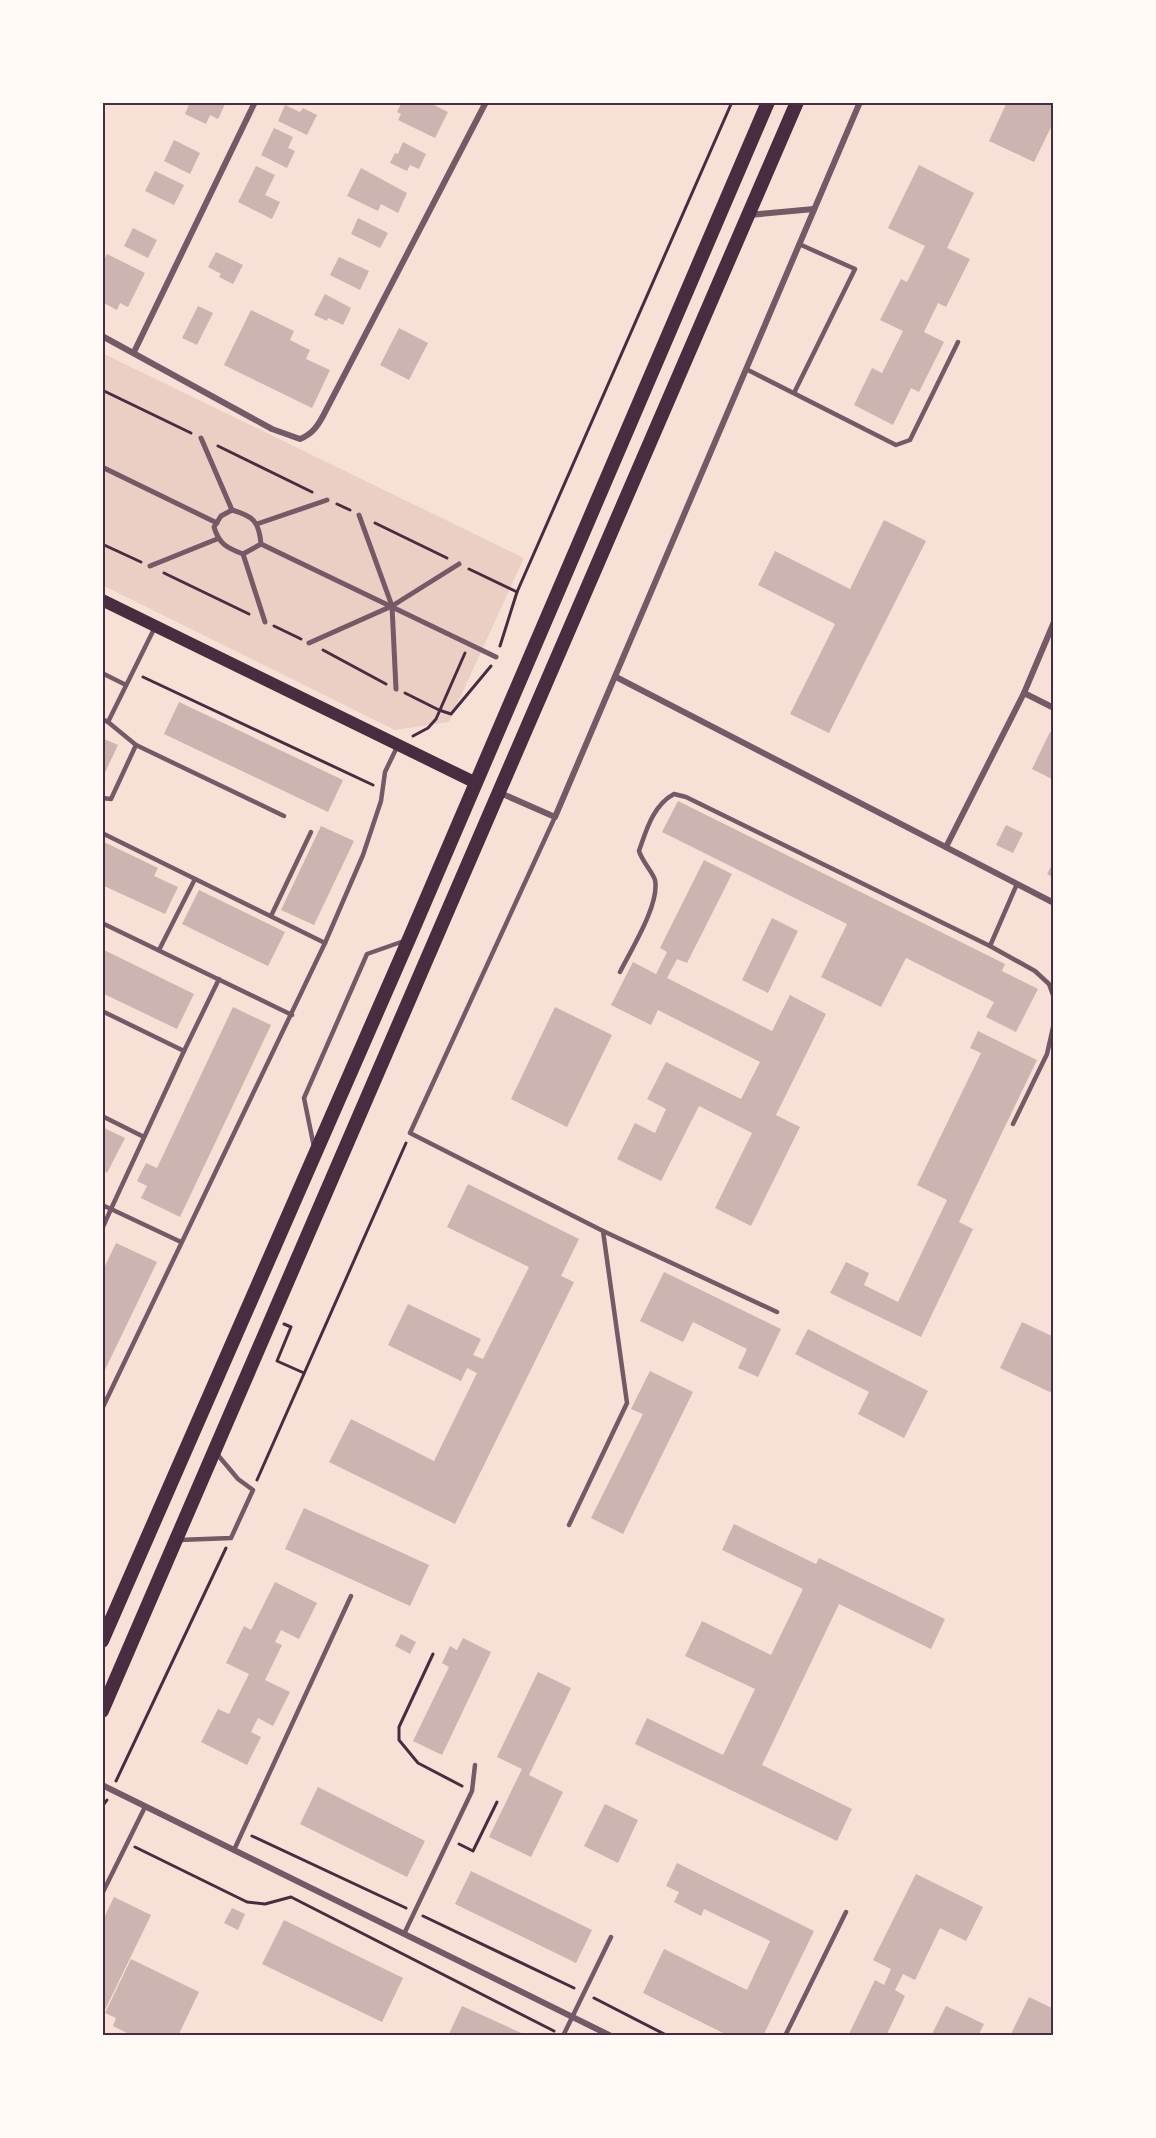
<svg xmlns="http://www.w3.org/2000/svg" width="1156" height="2138" font-family="'Source Serif 4',serif">
	<style>
		.green { fill: #ebcfc5 }
		.building { fill: #ccb4b1 }
		.lines { fill: none; stroke-linecap: round; stroke-linejoin: round }
		.path { stroke: #4a2c40; stroke-width: 3 }
		.service { stroke: #755966; stroke-width: 4.5 }
		.pedestrian { stroke: #755966; stroke-width: 5 }
		.minor { stroke: #755966; stroke-width: 6 }
		.secondary { stroke: #4a2c40; stroke-width: 12 }
		.primary { stroke: #4a2c40; stroke-width: 14 }
		.neatline { fill: none; stroke: #4a2c40; stroke-width: 2 }
	</style>
	<rect width="100%" height="100%" fill="#f7e1d7"/>
	<!-- green -->
	<polygon class="green" points="102,353 524,558 449,722 395,730 102,585"/>
	<!-- building -->
	<g class="building">
		<polygon points="190,102 226,102 218,119 210,115 206,124 185,114"/>
		<polygon points="402,102 428,102 448,112 435,138 398,120 401,114 397,112"/>
		<polygon points="1007,102 1054,102 1054,121 1034,162 989,141"/>
		<polygon points="285,105 300,112 303,108 317,115 307,135 278,121"/>
		<polygon points="274,128 293,137 288,148 295,151 287,168 261,155"/>
		<polygon points="174,140 200,153 190,174 164,161"/>
		<polygon points="403,142 426,154 419,169 410,165 407,171 390,163 395,153 398,154"/>
		<polygon points="919,165 974,193 947,248 970,259 946,307 938,303 924,332 944,342 919,392 911,388 893,425 854,405 872,368 882,373 903,331 880,320 901,279 907,282 925,246 888,228"/>
		<polygon points="256,166 275,175 265,195 280,202 272,219 238,202"/>
		<polygon points="361,168 407,193 398,213 381,204 378,211 347,196"/>
		<polygon points="155,171 184,185 174,205 145,191"/>
		<polygon points="358,218 388,233 380,248 351,234"/>
		<polygon points="133,228 157,240 148,258 124,246"/>
		<polygon points="216,252 243,265 233,284 219,277 221,274 208,267"/>
		<polygon points="107,254 145,273 128,307 120,303 117,310 102,302 102,264"/>
		<polygon points="339,257 369,271 360,290 330,275"/>
		<polygon points="325,294 351,308 343,325 328,318 327,321 314,315"/>
		<polygon points="198,306 213,313 197,345 182,338"/>
		<polygon points="251,310 294,331 290,340 310,350 306,359 330,370 312,408 224,365"/>
		<polygon points="399,328 428,343 409,380 380,365"/>
		<polygon points="884,520 926,541 829,733 790,714 835,624 758,585 775,551 850,589"/>
		<polygon points="179,702 343,780 328,812 164,734"/>
		<polygon points="1050,732 1054,734 1054,780 1032,769"/>
		<polygon points="102,738 118,745 102,779"/>
		<polygon points="678,801 1005,964 1002,971 1038,989 1016,1032 986,1017 994,1002 906,958 881,1007 821,977 847,924 662,832"/>
		<polygon points="1006,825 1023,833 1013,853 996,845"/>
		<polygon points="321,826 354,841 314,925 281,910"/>
		<polygon points="102,841 158,868 154,876 178,887 165,914 102,885"/>
		<polygon points="704,860 732,874 687,963 677,959 667,978 772,1031 790,995 826,1014 776,1115 800,1127 751,1226 715,1208 752,1133 699,1106 661,1181 617,1159 635,1123 655,1133 666,1109 647,1099 666,1062 741,1099 760,1062 658,1010 651,1025 611,1005 633,962 656,974 667,952 660,948"/>
		<polygon points="1054,861 1054,878 1047,874"/>
		<polygon points="199,890 285,932 268,966 182,924"/>
		<polygon points="772,918 798,931 768,993 742,980"/>
		<polygon points="102,949 194,994 177,1029 102,993"/>
		<polygon points="233,1007 271,1025 180,1217 141,1198 147,1186 137,1181 146,1163 157,1168"/>
		<polygon points="555,1007 612,1035 567,1127 511,1099"/>
		<polygon points="978,1031 1037,1060 959,1222 973,1229 921,1337 830,1293 846,1262 869,1273 864,1285 898,1302 947,1200 917,1185 981,1053 970,1048"/>
		<polygon points="102,1127 125,1138 107,1173 102,1170"/>
		<polygon points="468,1184 579,1239 561,1276 574,1282 455,1524 329,1462 351,1419 434,1461 477,1373 467,1368 461,1381 388,1345 408,1304 481,1339 473,1355 483,1359 529,1267 447,1227"/>
		<polygon points="116,1243 157,1262 102,1376 102,1272"/>
		<polygon points="664,1272 781,1329 758,1377 738,1368 747,1349 693,1322 683,1342 640,1321"/>
		<polygon points="1022,1322 1054,1337 1054,1394 1000,1368"/>
		<polygon points="808,1329 928,1391 904,1438 858,1414 869,1392 795,1354"/>
		<polygon points="650,1371 693,1392 623,1534 591,1518 643,1414 631,1409"/>
		<polygon points="304,1508 429,1565 410,1606 285,1549"/>
		<polygon points="734,1524 816,1564 819,1558 945,1619 931,1649 839,1604 762,1765 852,1809 837,1841 635,1744 647,1718 723,1755 755,1689 685,1656 702,1621 771,1655 803,1589 722,1550"/>
		<polygon points="275,1582 317,1603 299,1639 281,1630 275,1642 282,1645 265,1680 290,1692 273,1726 258,1718 251,1732 261,1737 247,1765 201,1742 218,1709 229,1714 249,1674 226,1663 244,1626 251,1630"/>
		<polygon points="401,1634 416,1642 410,1654 395,1646"/>
		<polygon points="463,1638 491,1652 442,1755 413,1741 449,1667 442,1663 450,1646 457,1650"/>
		<polygon points="538,1672 571,1688 529,1775 563,1792 531,1857 489,1837 522,1769 497,1757"/>
		<polygon points="318,1787 425,1841 407,1877 300,1824"/>
		<polygon points="605,1804 638,1820 618,1863 584,1846"/>
		<polygon points="677,1863 814,1931 763,2036 729,2036 643,1993 664,1949 747,1990 770,1941 704,1909 701,1916 674,1902 679,1892 666,1886"/>
		<polygon points="471,1871 592,1930 576,1963 455,1904"/>
		<polygon points="916,1874 983,1907 966,1941 940,1928 915,1980 903,1974 895,1990 905,1996 886,2036 848,2036 875,1980 884,1985 891,1969 873,1960"/>
		<polygon points="114,1897 151,1915 102,2016 102,1922"/>
		<polygon points="232,1908 245,1914 238,1930 224,1923"/>
		<polygon points="284,1920 403,1978 382,2022 262,1964"/>
		<polygon points="131,1959 199,1992 178,2036 133,2036 113,2026 116,2018 105,2013"/>
		<polygon points="1029,1997 1054,2009 1054,2036 1010,2036"/>
		<polygon points="462,2006 528,2036 448,2036"/>
		<polygon points="946,2006 984,2024 978,2036 931,2036"/>
	</g>
	<g class="lines">
		<!-- path -->
		<g class="path">
			<polyline points="102,390 191,433"/>
			<polyline points="218,446 312,492"/>
			<polyline points="337,504 350,510"/>
			<polyline points="375,523 447,558"/>
			<polyline points="102,544 141,562"/>
			<polyline points="469,569 517,592 732,102"/>
			<polyline points="164,573 249,614"/>
			<polyline points="274,626 301,639"/>
			<polyline points="500,646 517,592"/>
			<polyline points="323,650 386,684"/>
			<polyline points="143,677 373,785"/>
			<polyline points="405,693 439,710 451,714 491,666"/>
			<polyline points="413,736 428,728 436,719 465,653"/>
			<polyline points="284,1324 291,1327 277,1361 304,1373"/>
			<polyline points="257,1480 406,1143"/>
			<polyline points="433,1654 399,1727 399,1740 418,1763 462,1786"/>
			<polyline points="116,1781 226,1548"/>
			<polyline points="102,1807 107,1800"/>
			<polyline points="252,1836 406,1908"/>
			<polyline points="459,1844 473,1851 497,1802"/>
			<polyline points="135,1847 247,1902 265,1904 291,1897 554,2031"/>
			<polyline points="423,1916 574,1988"/>
			<polyline points="594,1998 668,2036"/>
		</g>
		<!-- service -->
		<g class="service">
			<polyline points="746,369 896,445 910,440 958,342"/>
			<polyline points="794,393 855,269 799,244"/>
			<polyline points="102,673 126,685"/>
			<polyline points="102,719 108,722 136,745 111,799 102,798"/>
			<polyline points="108,722 155,627"/>
			<polyline points="136,745 284,816"/>
			<polyline points="555,817 410,1133 603,1231 777,1312"/>
			<polyline points="102,833 325,943"/>
			<polyline points="271,916 311,832"/>
			<polyline points="102,923 292,1015"/>
			<polyline points="990,946 1017,884"/>
			<polyline points="159,950 195,879"/>
			<path d="M 620,972 C 631,950 660,904 655,880 C 653,873 642,861 639,851 C 646,831 653,805 674,794 L 686,797 L 990,946 L 1035,971 L 1049,984 L 1054,998"/>
			<polyline points="102,1011 184,1051 111,1209 181,1242"/>
			<polyline points="184,1051 219,979"/>
			<polyline points="102,1116 144,1137"/>
			<polyline points="1013,1124 1047,1054 1054,1023"/>
			<polyline points="314,1147 304,1098 367,954 404,941"/>
			<polyline points="102,1205 111,1209 102,1229"/>
			<polyline points="102,1409 325,943 363,855 381,801 385,772 397,747"/>
			<polyline points="569,1525 627,1403 603,1231"/>
			<polyline points="179,1540 231,1538 253,1490 238,1479 217,1454"/>
			<polyline points="234,1850 351,1596"/>
			<polyline points="102,1894 145,1807"/>
			<polyline points="404,1934 472,1791 475,1765"/>
			<polyline points="563,2036 611,1937"/>
			<polyline points="785,2036 846,1912"/>
		</g>
		<!-- pedestrian -->
		<g class="pedestrian">
			<polyline points="201,438 232,510"/>
			<polyline points="102,467 217,523"/>
			<polyline points="359,515 392,606 396,689"/>
			<polyline points="257,524 327,500"/>
			<path d="M 261,544 L 243,554 C 227,548 219,544 214,527 L 221,516 L 232,510 C 253,516 259,521 261,544 L 496,657"/>
			<polyline points="243,554 265,622"/>
			<polyline points="150,566 217,539"/>
			<polyline points="309,643 392,606 459,564"/>
		</g>
		<!-- minor -->
		<g class="minor">
			<polyline points="749,215 814,209"/>
			<path d="M 102,336 L 272,429 L 300,439 C 312,434 317,427 323,416 L 486,102"/>
			<polyline points="134,352 255,102"/>
			<polyline points="616,677 1054,903"/>
			<polyline points="1024,693 1054,708"/>
			<polyline points="498,792 555,817 860,102"/>
			<polyline points="946,847 1024,693 1054,622"/>
			<polyline points="102,1785 611,2036"/>
		</g>
		<!-- secondary -->
		<polyline class="secondary" points="102,600 476,783"/>
		<!-- primary -->
		<g class="primary">
			<polyline points="102,1641 409,939 768,102"/>
			<polyline points="102,1711 797,102"/>
		</g>
	</g>
	<!-- border -->
	<rect width="1156" height="2138" fill="none" stroke="#fffaf5" stroke-width="207"/>
	<rect x="104" y="104" width="948" height="1930" class="neatline"/>
</svg>
